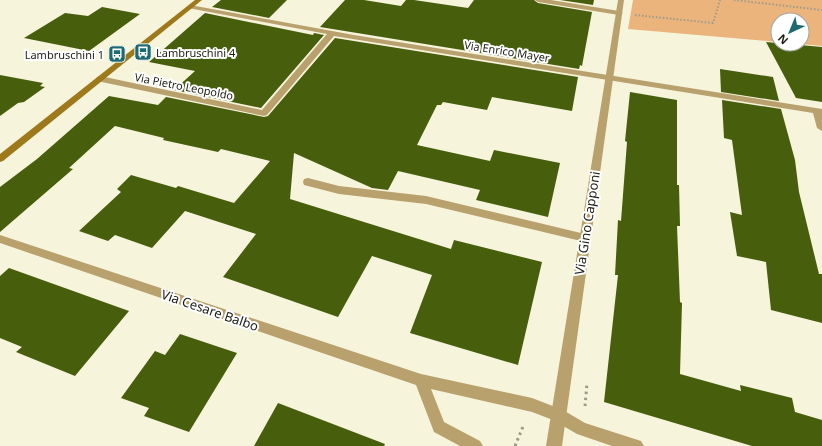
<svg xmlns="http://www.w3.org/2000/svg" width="822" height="446" font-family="'Noto Sans',sans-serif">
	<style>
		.green { fill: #ebb47d }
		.building { fill: #475e0d }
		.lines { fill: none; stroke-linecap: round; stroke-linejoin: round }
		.path-far1 { stroke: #9c9b88; stroke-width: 2; stroke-dasharray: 1.5 2; stroke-linecap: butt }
		.path { stroke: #9c9b88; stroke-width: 3; stroke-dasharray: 2.5 3.5; stroke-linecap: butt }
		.service { fill: #b9a16d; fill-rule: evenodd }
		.minor { fill: #b9a16d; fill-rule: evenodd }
		.tertiary { fill: #b9a16d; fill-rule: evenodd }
		.secondary { fill: #9d791b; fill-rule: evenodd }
		.labels { text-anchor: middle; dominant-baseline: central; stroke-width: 4; stroke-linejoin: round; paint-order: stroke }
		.far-street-label { font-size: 11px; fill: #1d1d14; stroke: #fff }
		.far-poi-label { font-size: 11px; fill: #1d1d14; stroke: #fff; text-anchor: start }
		.street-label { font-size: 13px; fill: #1d1d14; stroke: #fff }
	</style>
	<rect width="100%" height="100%" fill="#f6f5db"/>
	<!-- green -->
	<polygon class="green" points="633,0 822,0 822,46 799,44 802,44 802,20 778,20 778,42 628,29"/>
	<!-- building -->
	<g class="building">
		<polygon points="221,0 287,0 269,18 212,7"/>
		<polygon points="345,0 364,0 401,6 406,0 414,0 468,8 474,0 534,0 538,3 592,12 582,66 580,65 579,69 320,27"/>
		<polygon points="560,0 594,0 593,5"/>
		<polygon points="102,7 140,14 89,51 24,38 65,13 88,16"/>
		<polygon points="205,13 313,35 314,33 324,35 261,108 174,90 195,71 149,62"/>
		<polygon points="335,38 578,77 572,111 492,97 487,110 443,102 441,105 437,105 417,145 490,161 494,150 560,163 548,217 476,200 480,190 398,171 388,190 372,188 294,153 290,199 451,249 454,240 542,262 518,365 410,333 432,275 372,256 338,317 223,277 256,234 185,211 152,248 115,235 108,241 79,231 121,192 117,189 131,175 176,188 178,186 234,203 270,161 221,149 218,152 163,140 164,138 115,126 69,168 73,169 0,232 0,187 37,159 109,96 158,105 166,97 264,117 268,116"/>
		<polygon points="766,42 822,47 822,102 796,98"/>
		<polygon points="720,69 773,77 779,101 721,92"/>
		<polygon points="0,75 43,83 40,86 45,87 24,102 18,103 0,116"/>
		<polygon points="630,92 677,100 677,185 679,185 680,226 677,226 680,302 682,303 680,374 741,391 740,385 792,398 795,412 822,420 822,446 752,446 604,402 618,275 615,275 618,220 621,221 627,142 625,141"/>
		<polygon points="722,100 781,109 795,160 799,192 819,274 822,274 822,323 771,310 766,262 737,256 730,212 742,215 732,140 724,138"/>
		<polygon points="9,268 129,311 75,376 16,352 22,347 0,338 0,276"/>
		<polygon points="180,334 237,353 189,432 144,416 149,408 121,398 155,351 165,355"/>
		<polygon points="278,403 385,444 384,446 254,446"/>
	</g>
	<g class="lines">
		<!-- path-far1 -->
		<g class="path-far1">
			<polyline points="734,0 822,10"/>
			<polyline points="635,15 713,23 720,0"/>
		</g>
		<!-- path -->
		<g class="path">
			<polyline points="585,406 587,383"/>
			<polyline points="515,446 524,424"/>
		</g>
		<!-- service -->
		<polygon class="service" points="308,178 339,186 426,196 585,234 589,235 591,238 589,241 585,242 426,204 339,194 304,185 303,182 304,179"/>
		<!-- minor -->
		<g class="minor">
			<polygon points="535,0 551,0 619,11 623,13 619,15 538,2"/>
			<polygon points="190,5 354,35 822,109 822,131 817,128 813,113 334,36 267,115 264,116 97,81 96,79 97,77 100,76 262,110 327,34 188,8 188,6"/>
			<polygon points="0,235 421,374 532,398 563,410 585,423 641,441 644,446 612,446 577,434 553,420 532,412 431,389 444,422 480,441 483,446 460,446 434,432 416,385 0,243"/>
		</g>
		<!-- tertiary -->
		<polygon class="tertiary" points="618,0 624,0 562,446 546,446"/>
		<!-- secondary -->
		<polygon class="secondary" points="195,0 202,0 3,161 0,162 0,154"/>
	</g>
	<!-- icons -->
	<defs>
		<symbol id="bus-square" viewBox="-11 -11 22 22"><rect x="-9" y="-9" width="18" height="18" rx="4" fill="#1d6970" stroke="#fff"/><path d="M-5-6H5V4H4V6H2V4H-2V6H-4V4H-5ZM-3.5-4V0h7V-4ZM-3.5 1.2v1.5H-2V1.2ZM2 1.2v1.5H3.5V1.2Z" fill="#fff"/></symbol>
	</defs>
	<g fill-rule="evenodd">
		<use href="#bus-square" x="133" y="42" width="20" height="20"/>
		<use href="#bus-square" x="107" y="44" width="20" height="20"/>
	</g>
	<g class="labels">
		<!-- far-street labels -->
		<g class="far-street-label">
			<text transform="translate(507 51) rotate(9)">Via Enrico Mayer</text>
			<text transform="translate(184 86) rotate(11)">Via Pietro Leopoldo</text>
		</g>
		<!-- far-poi labels -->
		<g class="far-poi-label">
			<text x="156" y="52">Lambruschini 4</text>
			<text x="104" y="54" text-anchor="end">Lambruschini 1</text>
		</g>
		<!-- street labels -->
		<g class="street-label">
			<text transform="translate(587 223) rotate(-81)">Via Gino Capponi</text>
			<text transform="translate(210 310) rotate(19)">Via Cesare Balbo</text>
		</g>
	</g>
	<!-- north arrow -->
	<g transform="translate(790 32) rotate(224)"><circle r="19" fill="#ffffff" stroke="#a5a5a1"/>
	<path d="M0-3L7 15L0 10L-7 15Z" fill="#1d6970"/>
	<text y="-6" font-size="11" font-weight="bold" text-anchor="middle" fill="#1d1d14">N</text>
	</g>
</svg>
